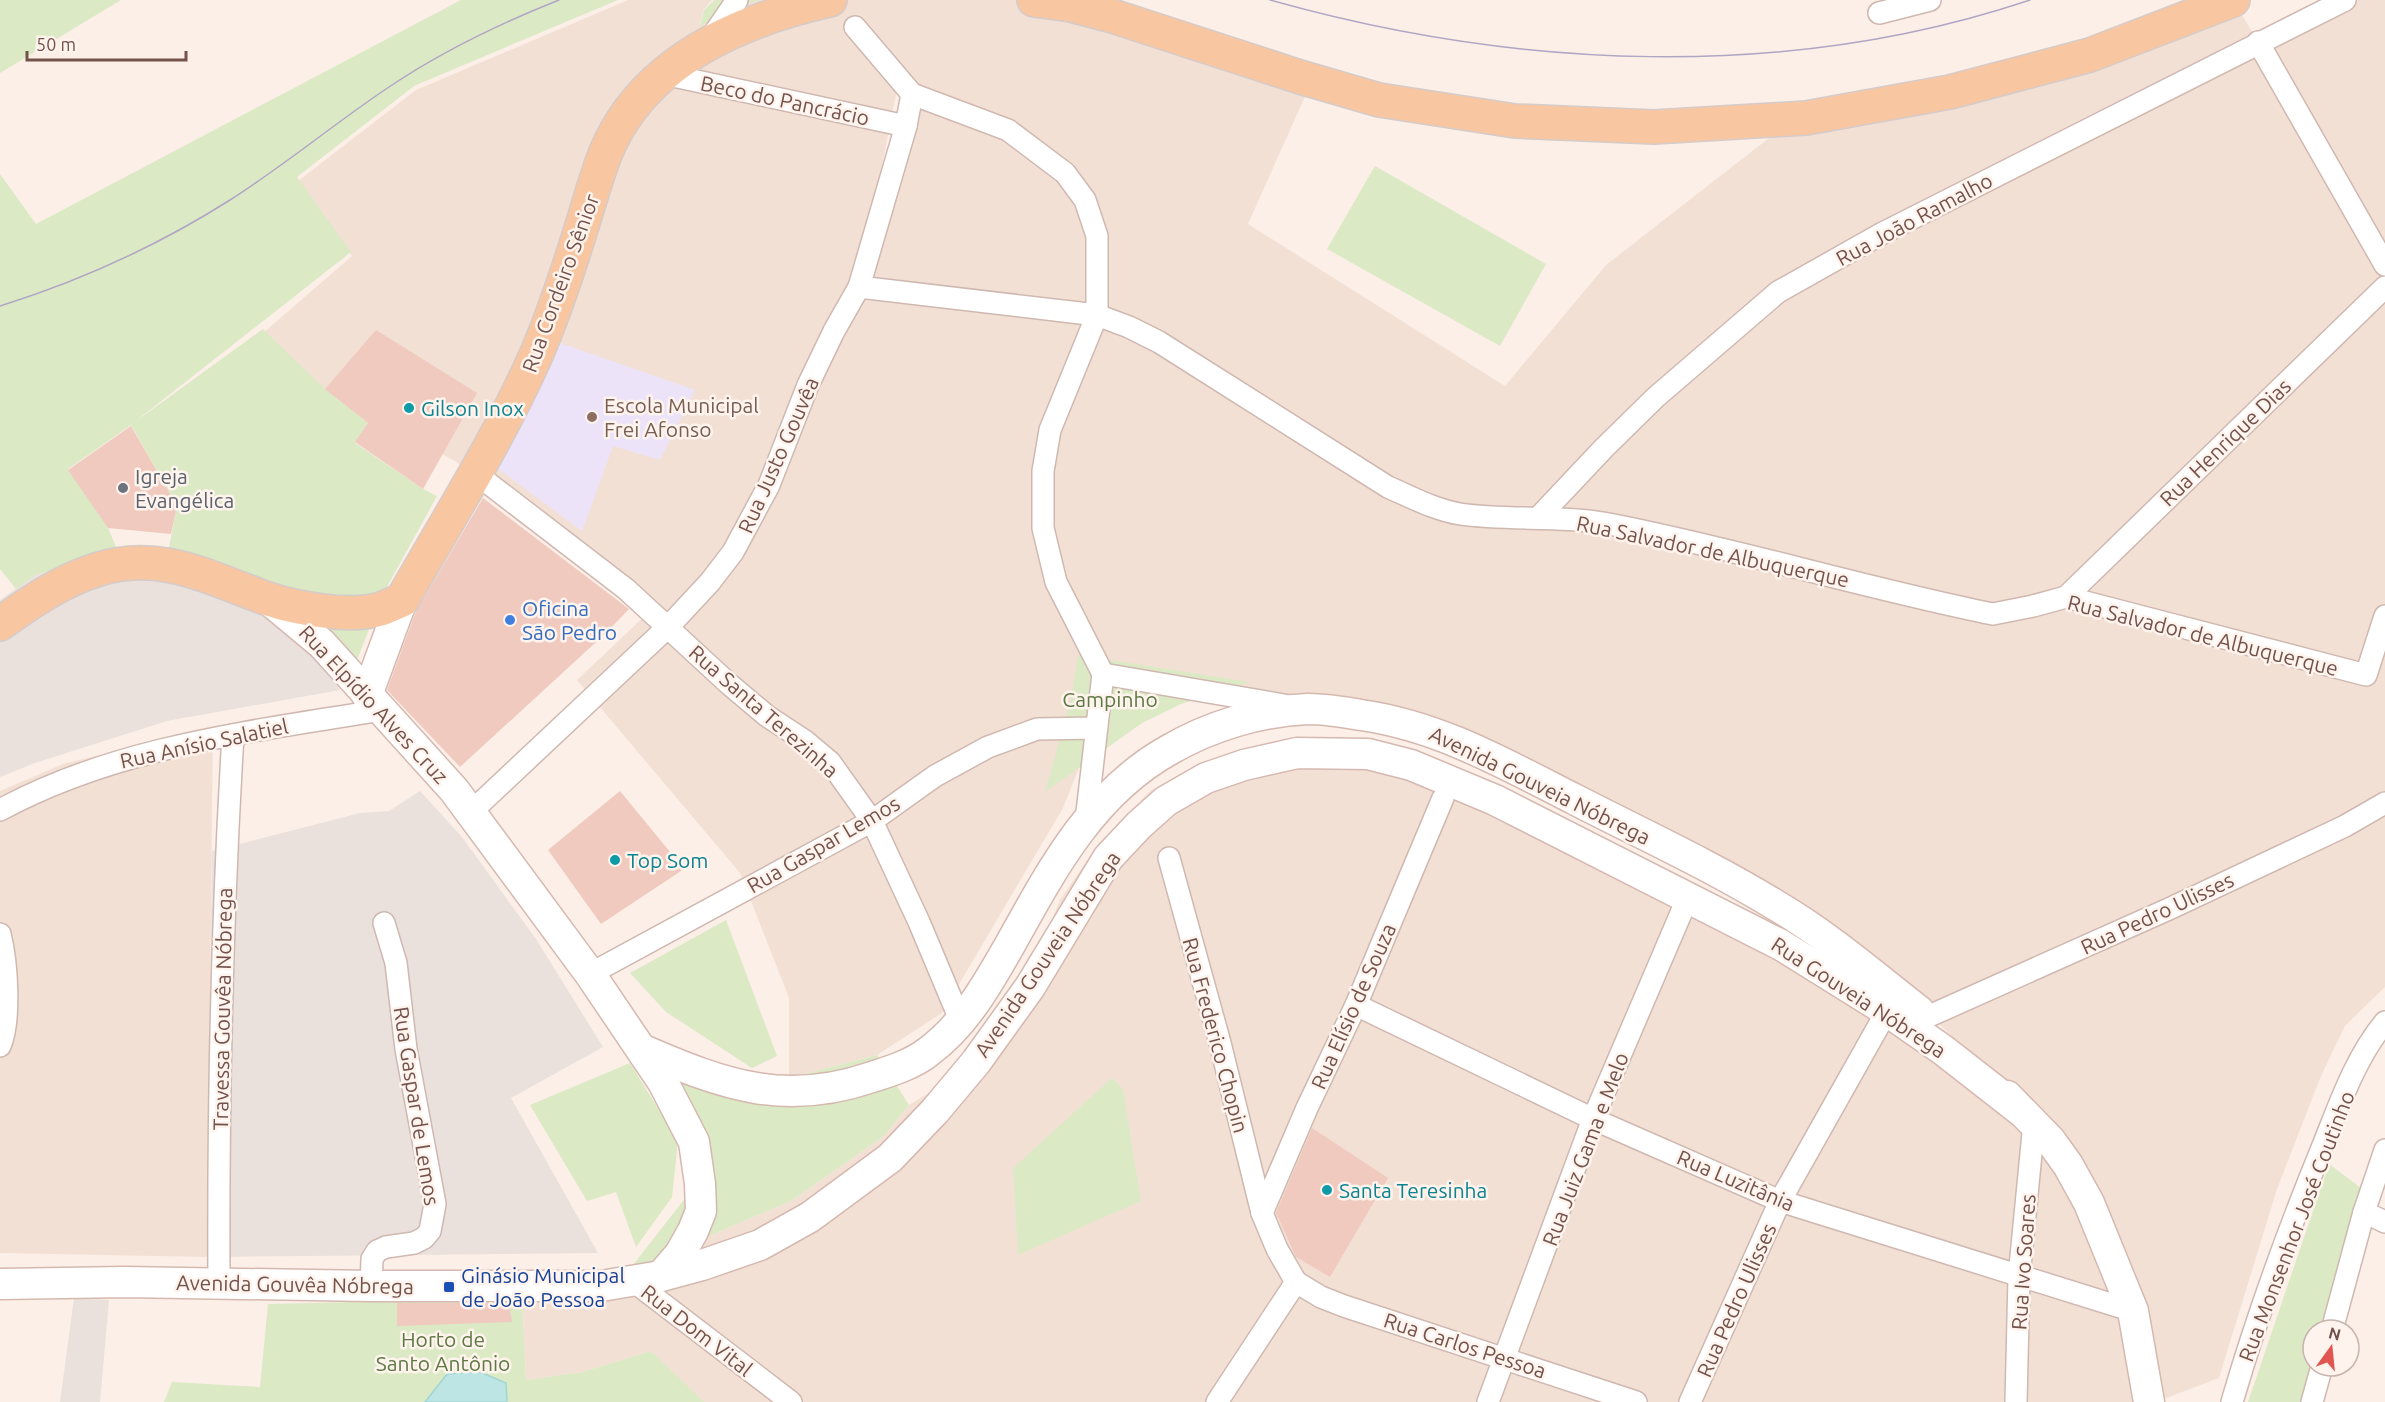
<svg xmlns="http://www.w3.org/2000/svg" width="2385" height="1402" font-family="Ubuntu,sans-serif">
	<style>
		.residential { fill: #f3e0d5; fill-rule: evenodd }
		.industrial { fill: #eae1dd }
		.education { fill: #ece3f8 }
		.green { fill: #dbe9c5 }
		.water { fill: #bce5e3; stroke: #a2d6d4; stroke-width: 1.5 }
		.building { fill: #f0c9bf }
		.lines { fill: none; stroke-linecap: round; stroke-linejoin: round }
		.street-casing { stroke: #cfb8b0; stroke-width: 24 }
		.secondary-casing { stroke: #d5b8af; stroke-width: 33 }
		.primary-casing { stroke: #d5cbc9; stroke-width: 36 }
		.street { stroke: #fff; stroke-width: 21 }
		.secondary { stroke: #fff; stroke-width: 30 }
		.primary { stroke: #f8c7a2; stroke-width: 33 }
		.tram { stroke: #b0a5c5; stroke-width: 1.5 }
		.culture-dot { fill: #0f9aa8; stroke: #fef4ed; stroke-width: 2 }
		.education-dot { fill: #8d6e63; stroke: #fef4ed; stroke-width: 2 }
		.worship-dot { fill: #6b7280; stroke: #fef4ed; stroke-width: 2 }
		.shop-dot { fill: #3f7fe0; stroke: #fef4ed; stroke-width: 2 }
		.transit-dot { fill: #1a4fb4; stroke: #fef4ed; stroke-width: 2 }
		.labels { text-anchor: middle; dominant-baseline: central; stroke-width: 5; stroke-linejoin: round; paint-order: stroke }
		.street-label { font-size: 21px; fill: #74524c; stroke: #fef4ed }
		.education-label { font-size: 21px; fill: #785e54; stroke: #fef4ed; text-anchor: start }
		.culture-label { font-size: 21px; fill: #0d838f; stroke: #fef4ed; text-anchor: start }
		.worship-label { font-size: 21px; fill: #5b616d; stroke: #fef4ed; text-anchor: start }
		.shop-label { font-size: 21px; fill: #366cbe; stroke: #fef4ed; text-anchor: start }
		.park-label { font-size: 21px; fill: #5e7944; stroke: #fef4ed }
		.transit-label { font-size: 21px; fill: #164399; stroke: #fef4ed; text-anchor: start }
	</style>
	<rect width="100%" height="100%" fill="#fcefe7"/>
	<!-- residential -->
	<g class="residential">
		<path d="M 628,0 L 712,0 L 704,9 L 700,24 L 740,0 L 1085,0 L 1316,72 L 1248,224 L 1505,386 L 1606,265 L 1778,131 L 2235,3 L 2258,42 L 2345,0 L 2385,0 L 2385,987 L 2345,1026 L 2321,1076 L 2277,1189 L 2219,1378 L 2156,1402 L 699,1402 L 651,1351 L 582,1372 L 526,1380 L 522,1298 L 528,1270 L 629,1270 L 791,1201 L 884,1136 L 909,1105 L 998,1051 L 1060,900 L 1099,843 L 1151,790 L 1202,766 L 1369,748 L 1956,1041 L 1917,1001 L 1452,728 L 1268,697 L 1109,674 L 1097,723 L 1063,808 L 942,1013 L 877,1055 L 789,1078 L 789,998 L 740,873 L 577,680 L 650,611 L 579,551 L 455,461 L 325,394 L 263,333 L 352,256 L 298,181 L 416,90 ZM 897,90 L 912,94 L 861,276 L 892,114 Z"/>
		<polygon points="213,727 207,1257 0,1253 0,791 63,764"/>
	</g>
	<!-- industrial -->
	<g class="industrial">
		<polygon points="119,554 275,599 340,690 167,721 35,763 0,777 0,600 35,575"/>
		<polygon points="420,791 462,837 536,939 603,1047 511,1098 598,1253 207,1257 212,851 360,813 389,811"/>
		<polygon points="74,1298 109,1300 100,1402 60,1402"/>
	</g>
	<!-- education -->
	<polygon class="education" points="537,335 695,390 660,460 613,446 582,531 485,459"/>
	<!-- green -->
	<g class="green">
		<polygon points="0,0 121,0 0,73"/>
		<polygon points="461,0 618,0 414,86 297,177 351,252 132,424 263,329 325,389 368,423 355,443 423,489 437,496 383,594 349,680 275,599 167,558 177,506 131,425 68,469 108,528 119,554 35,575 16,589 0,569 0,174 36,224"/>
		<polygon points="714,0 761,0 741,5 700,26 704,10"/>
		<polygon points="1375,166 1546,264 1500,346 1327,249"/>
		<polygon points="1078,655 1250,682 1181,704 1142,723 1045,792 1071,699"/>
		<polygon points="726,920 777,1056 752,1068 666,1012 630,973"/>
		<polygon points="639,1044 731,1072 789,1078 877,1055 909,1105 884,1136 791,1201 629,1270 690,1192 686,1147"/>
		<polygon points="630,1063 678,1141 672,1197 636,1247 616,1192 587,1201 530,1105"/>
		<polygon points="1112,1078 1123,1089 1141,1201 1018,1255 1013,1168"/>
		<polygon points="2329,1164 2361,1188 2332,1330 2313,1330 2313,1366 2317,1402 2248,1402"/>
		<polygon points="522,1298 526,1380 582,1372 651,1351 704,1402 164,1402 172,1382 260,1387 268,1304"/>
	</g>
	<!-- water -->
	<polygon class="water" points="480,1372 506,1383 507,1402 425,1402 447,1374"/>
	<!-- building -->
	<g class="building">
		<polygon points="376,330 477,393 423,489 355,442 368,423 325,389"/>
		<polygon points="131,426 177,506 171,534 108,528 68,470"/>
		<polygon points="483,498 629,609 607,632 460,767 387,690 416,611"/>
		<polygon points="620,791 684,869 601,924 548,850"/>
		<polygon points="1312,1128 1388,1178 1330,1277 1296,1257 1276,1213"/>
		<polygon points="397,1303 509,1303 512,1322 397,1326"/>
	</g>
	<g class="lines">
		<defs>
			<g id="street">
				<polyline points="1879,13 1930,0"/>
				<polyline points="855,27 912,94 1008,130 1065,173 1085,200 1097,236 1097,315 1050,430 1043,471 1043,528 1056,582 1103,674 1086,821"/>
				<polyline points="709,41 737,0"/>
				<polyline points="2258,42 2385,265"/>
				<polyline points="664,74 906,126"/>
				<path d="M 859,287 L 1097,315 L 1129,327 L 1159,342 L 1388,487 C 1411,497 1435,510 1460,514 C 1509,521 1560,515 1609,524 C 1738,549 1864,588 1993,614 L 2033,606 L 2066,597 L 2366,675 L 2385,616"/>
				<polyline points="475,473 626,589 729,684 767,716 805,741 830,762 872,821 919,922 961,1022"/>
				<polyline points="1538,518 1604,448 1656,397 1778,292 1881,234 2345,0"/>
				<polyline points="2066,597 2385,287"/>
				<polyline points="1103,674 1284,705"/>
				<path d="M 0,810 C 118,746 251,732 381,710"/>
				<polyline points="471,812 669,626 710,582 733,552 769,485 808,385 834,331 859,287 906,126 912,94"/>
				<polyline points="1169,858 1220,1043 1262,1213 1277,1249 1296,1282"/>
				<path d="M 0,934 C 7,962 11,1020 0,1046"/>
				<polyline points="590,974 872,821 935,776 988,747 1037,729 1096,728"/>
				<polyline points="1356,1005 1593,1119 1780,1201 2133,1311"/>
				<polyline points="1927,1017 2171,908 2345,826 2385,803"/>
				<polyline points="2364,1212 2385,1222"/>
				<polyline points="1262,1213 1307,1108 1356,1005 1443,798"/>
				<polyline points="633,1281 791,1402"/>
				<polyline points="1296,1282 1321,1297 1344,1306 1636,1402"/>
				<path d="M 219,1283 C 218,1100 222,918 233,735"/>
				<polyline points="371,1286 372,1259 377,1251 386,1247 414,1243 424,1238 430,1231 435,1204 406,1049 396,963 384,923"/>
				<polyline points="2332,1330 2364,1212 2385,1150"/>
				<polyline points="1217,1402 1296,1282"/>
				<polyline points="1488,1402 1593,1119 1688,897"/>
				<polyline points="1690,1402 1780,1201 1887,1011"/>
				<polyline points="2016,1402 2019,1277 2034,1123"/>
				<path d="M 2232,1402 C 2257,1316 2288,1231 2322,1148 C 2339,1106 2355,1058 2385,1022"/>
				<polyline points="2312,1402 2322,1366"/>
			</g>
			<g id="secondary">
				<polyline points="268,599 322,644 454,790 590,974 663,1082 694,1142 700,1184 701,1211 693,1231 680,1254 661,1276"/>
				<polyline points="367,695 402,600"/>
				<path d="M 643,1050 C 724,1085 785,1107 872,1077 C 891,1071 913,1064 928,1052 C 966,1024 988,983 1011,943 C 1052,869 1092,793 1169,750 C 1210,726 1260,711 1308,709 C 1325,709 1344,712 1361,715 C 1439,726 1505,764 1574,799 C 1642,834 1712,866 1777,906 C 1828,936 1873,975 1919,1011"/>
				<polyline points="2007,1096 2050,1140 2068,1165 2089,1203 2133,1311 2149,1402"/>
				<polyline points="0,1284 125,1282 371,1286 601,1286 661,1276 702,1265 760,1245 810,1217 890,1158 935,1111 976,1062 1030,987 1108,858 1139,825 1166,801 1206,778 1244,765 1297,753 1368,754 1411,765 1495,800 1781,945 1887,1011 1943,1050 2021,1111"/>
			</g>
			<g id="primary">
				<polyline points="1034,0 1071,5 1109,15 1300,77 1379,100 1515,121 1654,127 1806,118 1950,92 2090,55 2233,0"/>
				<path d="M 0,624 C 29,603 61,581 96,570 C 160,549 209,578 268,599 C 298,609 350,618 381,609 C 388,606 395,603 402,600 C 448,519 499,439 537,353 C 554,313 568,271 581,229 C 589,204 596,177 606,152 C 644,61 740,20 830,0"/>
			</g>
		</defs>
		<!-- street casing -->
		<use href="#street" class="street-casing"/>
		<!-- secondary casing -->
		<use href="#secondary" class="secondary-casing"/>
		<!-- primary casing -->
		<use href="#primary" class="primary-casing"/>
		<!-- street -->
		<use href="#street" class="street"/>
		<!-- secondary -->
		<use href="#secondary" class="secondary"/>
		<!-- primary -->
		<use href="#primary" class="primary"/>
		<!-- tram -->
		<g class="tram">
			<path d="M 1270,0 C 1515,69 1786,82 2030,0"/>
			<path d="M 0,306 C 80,281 159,245 230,200 C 285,165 335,123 389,87 C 441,52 501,23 559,0"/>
		</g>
	</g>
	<!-- markers -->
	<g class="culture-dot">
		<circle cx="409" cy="408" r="6"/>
		<circle cx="615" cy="860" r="6"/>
		<circle cx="1327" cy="1190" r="6"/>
	</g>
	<circle class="education-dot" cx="592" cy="417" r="6"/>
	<circle class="worship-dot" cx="123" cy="488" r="6"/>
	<circle class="shop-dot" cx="510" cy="620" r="6"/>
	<rect class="transit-dot" x="443" y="1281" width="12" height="12" rx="3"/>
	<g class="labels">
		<!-- street labels -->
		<g class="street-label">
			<text transform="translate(785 100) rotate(12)">Beco do Pancrácio</text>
			<text transform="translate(1914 219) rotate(-28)">Rua João Ramalho</text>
			<text transform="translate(560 283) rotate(-70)">Rua Cordeiro Sênior</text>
			<text transform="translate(2225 442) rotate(-44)">Rua Henrique Dias</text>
			<text transform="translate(778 455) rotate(-66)">Rua Justo Gouvêa</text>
			<text transform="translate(1713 551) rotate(12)">Rua Salvador de Albuquerque</text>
			<text transform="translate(2203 635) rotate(14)">Rua Salvador de Albuquerque</text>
			<text transform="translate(374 704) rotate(47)">Rua Elpídio Alves Cruz</text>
			<text transform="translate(764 711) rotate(41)">Rua Santa Terezinha</text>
			<text transform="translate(204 743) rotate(-12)">Rua Anísio Salatiel</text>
			<text transform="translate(1540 785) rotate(26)">Avenida Gouveia Nóbrega</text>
			<text transform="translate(823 844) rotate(-30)">Rua Gaspar Lemos</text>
			<text transform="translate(2157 913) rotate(-25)">Rua Pedro Ulisses</text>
			<text transform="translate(1047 954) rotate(-56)">Avenida Gouveia Nóbrega</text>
			<text transform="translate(1859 997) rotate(33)">Rua Gouveia Nóbrega</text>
			<text transform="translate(1353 1006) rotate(-66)">Rua Elísio de Souza</text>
			<text transform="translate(222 1009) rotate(-89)">Travessa Gouvêa Nóbrega</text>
			<text transform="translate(1216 1035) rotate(75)">Rua Frederico Chopin</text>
			<text transform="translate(417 1106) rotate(81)">Rua Gaspar de Lemos</text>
			<text transform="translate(1585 1149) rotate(-69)">Rua Juiz Gama e Melo</text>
			<text transform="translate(1736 1180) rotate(23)">Rua Luzitânia</text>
			<text transform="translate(2296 1226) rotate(-69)">Rua Monsenhor José Coutinho</text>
			<text transform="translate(2023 1262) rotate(-86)">Rua Ivo Soares</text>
			<text transform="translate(295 1284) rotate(1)">Avenida Gouvêa Nóbrega</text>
			<text transform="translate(1736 1300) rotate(-66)">Rua Pedro Ulisses</text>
			<text transform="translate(697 1330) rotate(38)">Rua Dom Vital</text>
			<text transform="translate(1465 1345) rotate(18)">Rua Carlos Pessoa</text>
		</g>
		<!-- education labels -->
		<g class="education-label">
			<text x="604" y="405">Escola Municipal<tspan x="604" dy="24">Frei Afonso</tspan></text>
		</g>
		<!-- culture labels -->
		<g class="culture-label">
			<text x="421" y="408">Gilson Inox</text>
			<text x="627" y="860">Top Som</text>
			<text x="1339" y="1190">Santa Teresinha</text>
		</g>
		<!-- worship labels -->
		<g class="worship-label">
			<text x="135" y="476">Igreja<tspan x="135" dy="24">Evangélica</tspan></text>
		</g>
		<!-- shop labels -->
		<g class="shop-label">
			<text x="522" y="608">Oficina<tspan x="522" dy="24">São Pedro</tspan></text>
		</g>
		<!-- park labels -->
		<g class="park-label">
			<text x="1110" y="699">Campinho</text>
			<text x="443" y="1339">Horto de<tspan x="443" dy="24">Santo Antônio</tspan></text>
		</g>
		<!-- transit labels -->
		<g class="transit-label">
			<text x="461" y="1275">Ginásio Municipal<tspan x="461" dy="24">de João Pessoa</tspan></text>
		</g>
	</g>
	<!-- north arrow -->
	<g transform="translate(2331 1348) rotate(15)"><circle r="28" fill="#fef4ed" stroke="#c7b3ad" stroke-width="1.5"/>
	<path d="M0-4.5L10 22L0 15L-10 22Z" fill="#e15551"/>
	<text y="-9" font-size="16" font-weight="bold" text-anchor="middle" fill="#74524c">N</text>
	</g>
	<!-- scale -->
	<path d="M27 51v9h159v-9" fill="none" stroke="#74524c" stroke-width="3"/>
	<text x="36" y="51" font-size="18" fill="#74524c" stroke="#fef4ed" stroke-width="4.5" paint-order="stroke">50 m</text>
</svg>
